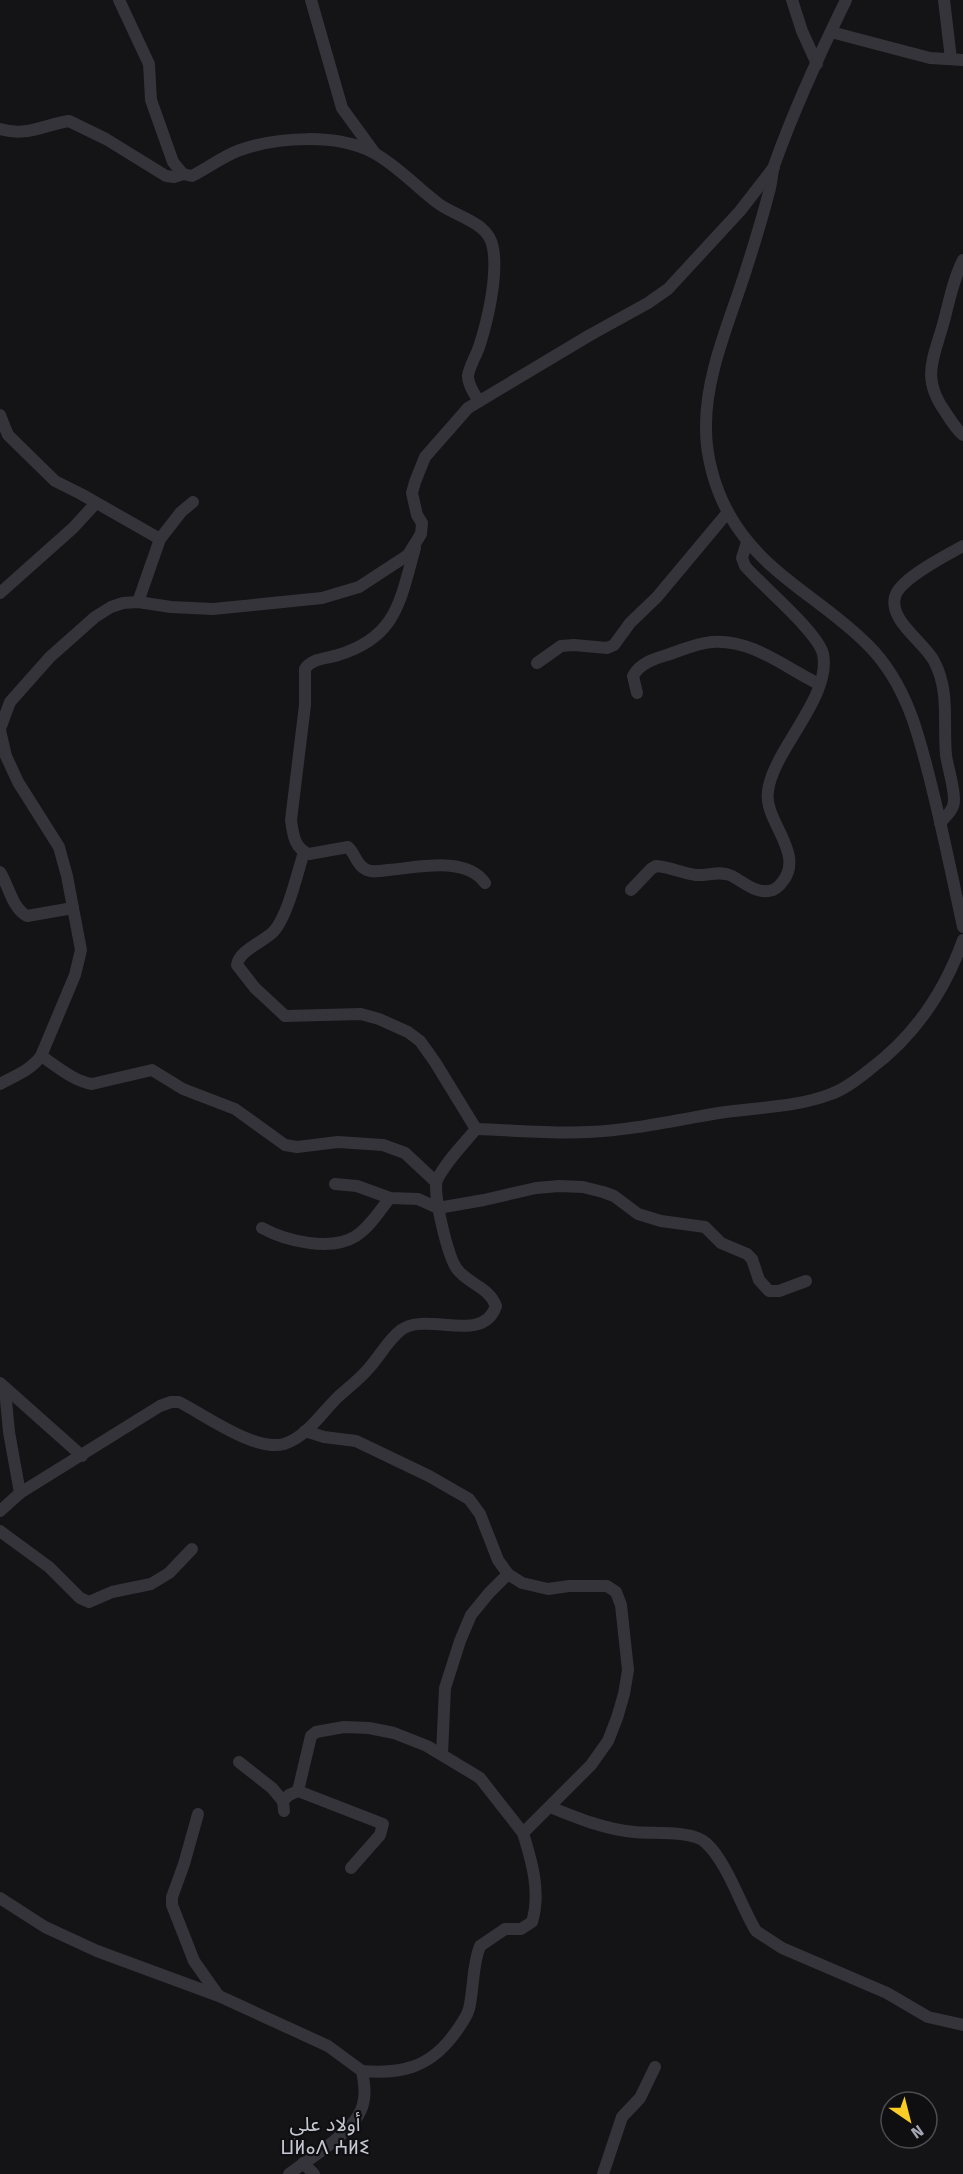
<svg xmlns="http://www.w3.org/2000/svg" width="963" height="2174" font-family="'Fira Sans','Noto Sans Arabic','Noto Sans Tifinagh',sans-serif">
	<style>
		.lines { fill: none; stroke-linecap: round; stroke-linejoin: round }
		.minor { stroke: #34343a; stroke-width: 12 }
		.labels { text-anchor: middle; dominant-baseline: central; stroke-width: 4.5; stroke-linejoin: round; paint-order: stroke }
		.quarter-label { font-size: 20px; fill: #c5c7d2; stroke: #0f0e10 }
	</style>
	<rect width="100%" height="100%" fill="#141315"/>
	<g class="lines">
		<!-- minor -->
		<g class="minor">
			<path d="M 119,0 L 149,64 L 151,100 L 173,162 L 183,174 L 192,176 C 208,168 223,156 240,150 C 278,137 337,133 374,153 C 398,166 417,188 439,204 C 457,217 489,222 493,248 C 498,275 488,320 479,347 C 476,356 469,367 468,376 C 468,385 474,394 479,401"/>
			<polyline points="311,0 342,108 374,152"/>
			<polyline points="792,0 802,31 817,64"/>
			<path d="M 846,0 C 820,53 795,107 775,163 C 772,171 772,179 770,188 C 763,216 754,245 745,273 C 729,323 705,376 706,429 C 706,457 715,489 729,514 C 763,575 822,598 868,645 C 910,687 921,744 935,800 C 945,842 954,885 963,927"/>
			<polyline points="944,0 951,59"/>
			<polyline points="831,32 930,58 963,60"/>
			<path d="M 0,129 C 27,137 43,125 69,121 L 106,139 L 166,176 L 174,177 L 183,174"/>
			<path d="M 963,260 C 954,278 950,297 945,317 C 935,357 919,376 946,413 C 951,421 956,429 963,435"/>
			<polyline points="0,415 8,435 55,481 81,494 160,539"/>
			<path d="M 415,548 C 400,601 397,637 338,655 C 326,659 312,658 305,669 L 305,705 L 291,820 C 293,834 294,848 309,854 L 348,847 C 355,853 356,864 365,869 C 371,873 381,871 388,870 C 416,868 466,855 485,883"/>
			<polyline points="0,593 73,528 96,503"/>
			<polyline points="138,602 160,539 181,512 193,502"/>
			<polyline points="537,663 561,646 574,645 607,648 614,645 630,623 657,597 728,512"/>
			<path d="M 637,693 L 633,676 C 640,663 654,659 667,655 C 682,650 697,643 712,642 C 753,639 785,668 819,684"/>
			<polyline points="0,729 10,702 50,657 95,617 111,607 123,603 138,602 171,607 213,609 322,598 359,587 408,555 421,534 422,523 417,515 412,493 415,482 425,457 468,408 590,335 648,303 668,289 740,211 774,167"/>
			<path d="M 0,730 L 6,756 L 18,782 L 59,847 L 67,876 L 81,950 L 75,975 L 41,1056 C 31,1070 15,1076 0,1084"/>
			<path d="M 940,823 C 946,816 954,810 954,800 C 954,785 948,769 946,755 C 943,722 950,691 934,661 C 923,641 889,621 895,597 C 899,579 947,555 963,546"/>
			<path d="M 304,852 C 297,874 288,915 274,931 C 264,942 239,950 237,965 L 255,988 L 285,1016 L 361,1014 L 379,1019 L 408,1032 L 420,1041 L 435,1062 L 476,1129"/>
			<path d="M 0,872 C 9,886 12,908 27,916 L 73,908"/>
			<path d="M 631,890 L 651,869 L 656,866 C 670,867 682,873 696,875 C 708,876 720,870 732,876 C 745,883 757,895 773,890 C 777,888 781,884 783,881 C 805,853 763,820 768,791 C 773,750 832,697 823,654 C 818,632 761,585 745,566 L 742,558 L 747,542"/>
			<path d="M 41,1056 C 57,1066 73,1081 92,1084 L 152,1070 L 183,1089 L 235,1109 L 285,1145 L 297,1147 L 338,1142 L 383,1145 L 405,1153 L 436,1182"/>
			<path d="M 476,1129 C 513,1130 552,1134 589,1132 C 633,1130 676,1120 719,1113 C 756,1107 795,1108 831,1094 C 845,1089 858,1079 869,1070 C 915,1036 944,993 963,940"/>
			<polyline points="335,1184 357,1186 390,1198 418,1199 438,1208 484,1200 536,1188 559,1186 583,1187 603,1192 614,1196 638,1214 661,1221 705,1227 721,1243 747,1254 752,1259 759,1280 769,1291 779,1291 806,1281"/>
			<path d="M 262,1228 C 286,1241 331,1252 356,1236 C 370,1227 380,1210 390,1198"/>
			<polyline points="0,1383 82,1456"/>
			<polyline points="5,1389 9,1432 20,1493"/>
			<path d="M 305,1431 L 324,1437 L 356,1441 L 429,1476 L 469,1499 L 480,1514 L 498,1560 L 508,1574 L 522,1583 L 548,1589 L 569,1586 L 607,1586 L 616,1592 L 621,1605 L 628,1670 L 624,1694 L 617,1718 L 608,1741 L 591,1765 L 523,1833 C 532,1862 541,1893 532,1922 L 521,1929 L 505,1929 L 480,1946 C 472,1966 474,1988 469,2009 C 466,2019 458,2029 452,2037 C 428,2068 401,2074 362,2071"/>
			<path d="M 0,1511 L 20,1493 L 160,1406 L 171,1402 L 179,1402 C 205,1415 255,1452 284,1444 C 307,1437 322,1412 339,1396 C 349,1387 360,1379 369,1368 C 380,1356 388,1340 401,1330 C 427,1311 483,1345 496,1306 C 489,1287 468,1284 457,1269 C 448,1257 432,1192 437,1180 C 446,1161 463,1145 476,1129"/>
			<polyline points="0,1531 49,1567 80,1598 89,1602 112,1592 151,1584 169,1573 192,1549"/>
			<polyline points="442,1754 445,1688 460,1641 471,1615 489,1593 508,1574"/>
			<polyline points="239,1762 272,1788 283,1801 284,1811"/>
			<polyline points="298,1791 383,1824 380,1835 351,1868"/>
			<polyline points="283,1801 289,1795 298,1791 311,1736 316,1732 344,1727 369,1728 394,1733 427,1746 480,1778 523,1833"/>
			<path d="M 550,1807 C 577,1818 604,1829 634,1832 C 652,1834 693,1830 706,1843 C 727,1862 741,1906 756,1931 L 782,1948 L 887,1993 L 928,2017 L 963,2025"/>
			<polyline points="198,1814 184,1864 172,1897 172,1905 194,1961 218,1995"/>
			<path d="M 0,1898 L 45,1927 L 97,1951 L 219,1996 L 328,2046 L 362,2071 C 364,2082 366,2093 363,2104 C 357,2131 311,2157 289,2174"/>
			<polyline points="303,2163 314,2174"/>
			<polyline points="603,2174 622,2117 640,2098 655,2067"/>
		</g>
	</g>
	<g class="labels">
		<!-- quarter labels -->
		<g class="quarter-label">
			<text x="325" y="2124">أولاد علي<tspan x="325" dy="23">ⵡⵍⴰⴷ ⵄⵍⵉ</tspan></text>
		</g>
	</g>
	<!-- north arrow -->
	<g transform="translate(909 2120) rotate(145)"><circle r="28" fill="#0f0e10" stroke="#4b4c52" stroke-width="1.5"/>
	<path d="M0-4.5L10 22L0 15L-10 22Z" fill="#facd26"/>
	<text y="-9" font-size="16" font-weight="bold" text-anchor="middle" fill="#a4a8b6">N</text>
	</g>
</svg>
